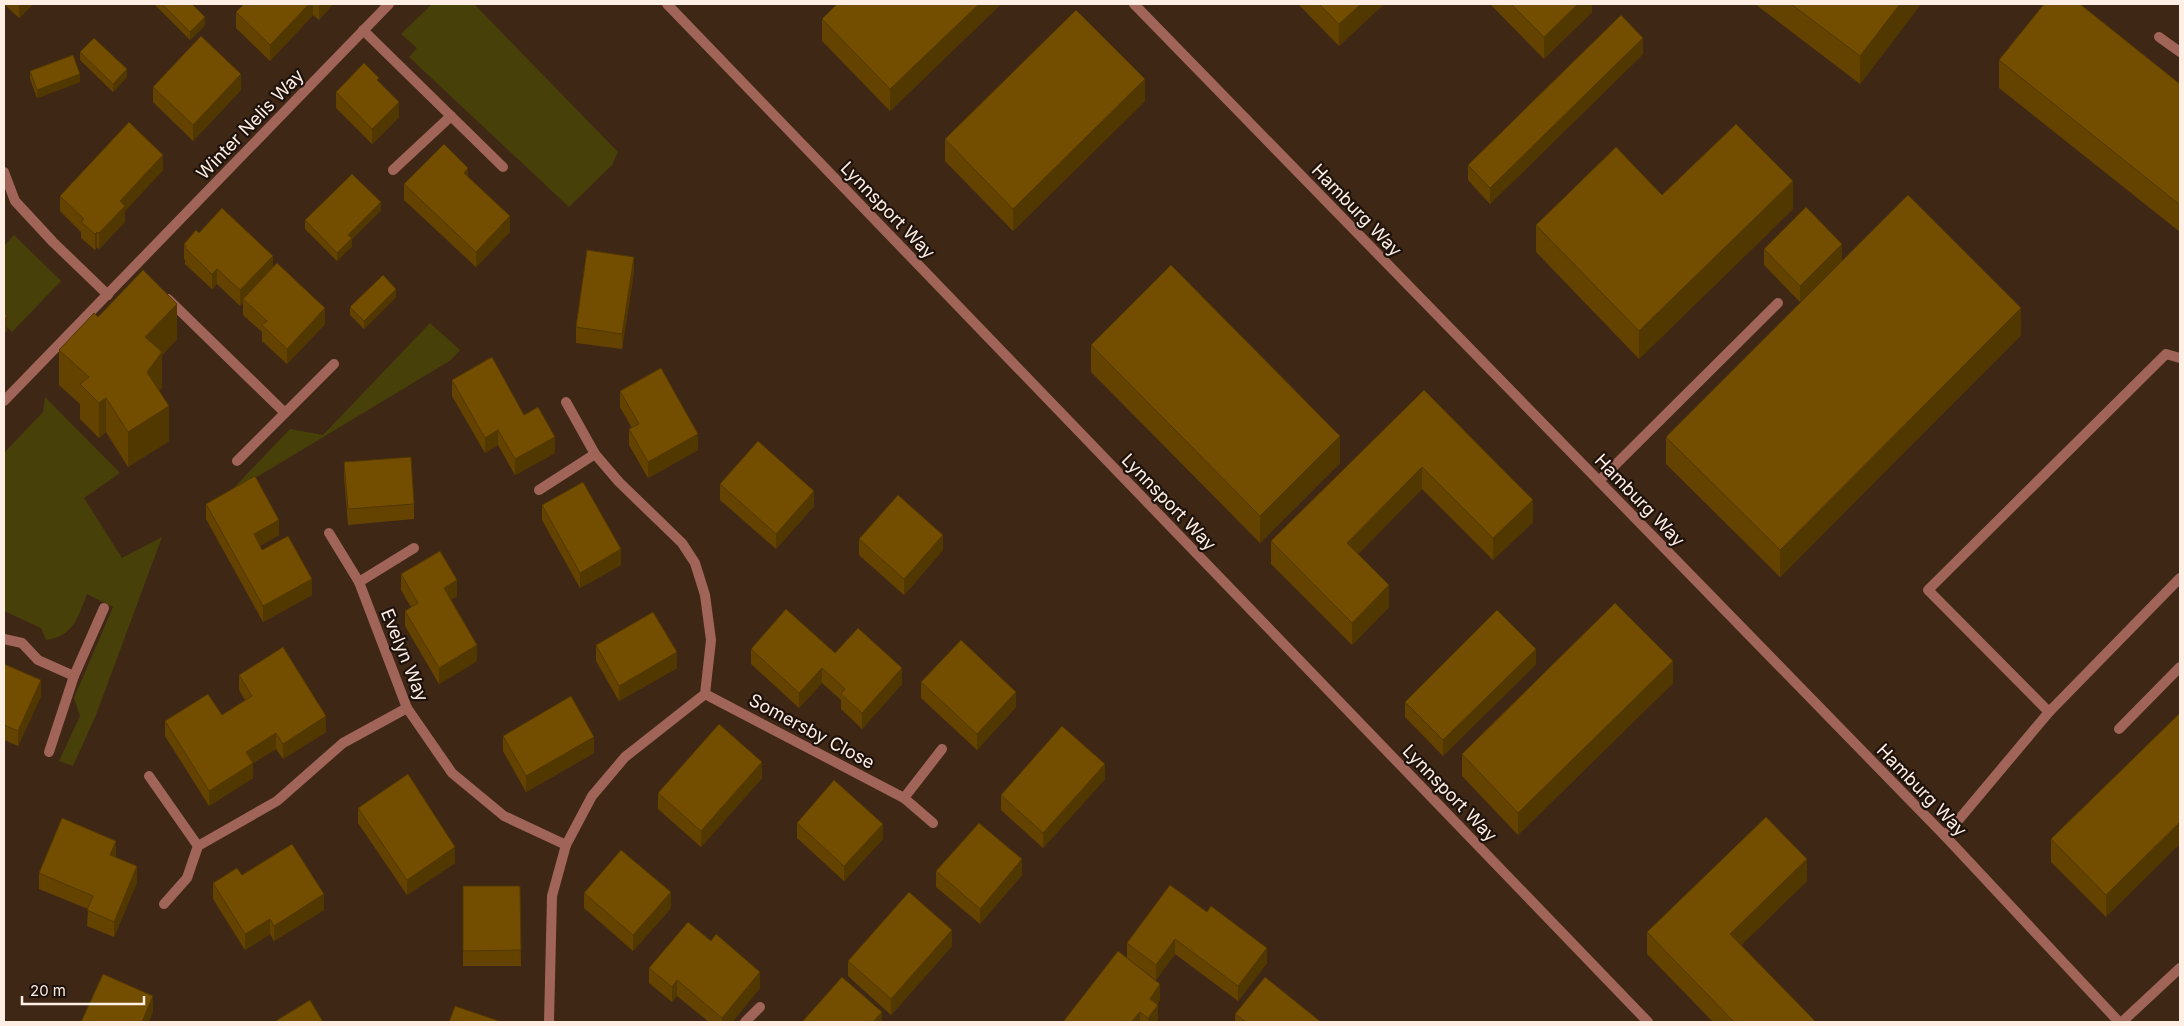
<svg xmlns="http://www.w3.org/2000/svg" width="2184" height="1026" font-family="Inter,sans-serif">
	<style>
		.green { fill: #474009 }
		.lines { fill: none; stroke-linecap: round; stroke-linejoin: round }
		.service { stroke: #a06459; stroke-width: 10 }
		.minor { stroke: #a06459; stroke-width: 10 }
		.wall { fill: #644300 }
		.shaded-wall { fill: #513700 }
		.building { fill: #744e00; stroke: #513700 }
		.labels { text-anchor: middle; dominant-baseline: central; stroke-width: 4.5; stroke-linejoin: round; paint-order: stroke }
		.street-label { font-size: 18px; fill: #ffeee4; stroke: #1e130c }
	</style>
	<rect width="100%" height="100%" fill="#3f2716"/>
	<!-- green -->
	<g class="green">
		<polygon points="432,4 474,4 618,152 612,165 569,207 409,57 417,48 401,34"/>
		<polygon points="14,235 61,281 12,332 4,324 4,246"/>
		<polygon points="430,323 460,350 451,360 227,495 290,429 323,435"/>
		<path d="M 45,397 L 120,473 L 84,498 L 122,558 L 162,537 L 96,715 L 73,766 L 59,761 L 80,716 L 74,698 L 113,607 L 87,594 C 78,617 73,637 46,640 L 41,628 L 4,611 L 4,453 L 43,412 Z"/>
	</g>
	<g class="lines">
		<!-- service -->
		<g class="service">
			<polyline points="2159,37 2180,52"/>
			<polyline points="1599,481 1778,303"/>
			<polyline points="2049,712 1928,590 2166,354 2180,358"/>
			<polyline points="2119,729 2180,667"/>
			<polyline points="1945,836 2049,712 2180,578"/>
		</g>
		<!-- minor -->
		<g class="minor">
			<polyline points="667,4 1648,1022"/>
			<polyline points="1134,4 1945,836 2119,1022"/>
			<polyline points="363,30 503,167"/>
			<polyline points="393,170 451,116"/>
			<polyline points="4,172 15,201 53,242 108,295"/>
			<polyline points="168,299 285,413"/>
			<polyline points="4,401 389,4"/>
			<polyline points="237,461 334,364"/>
			<polyline points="539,490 595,454"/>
			<polyline points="329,533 359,582 407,708 452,773 504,816 566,845"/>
			<polyline points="359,582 414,548"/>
			<polyline points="4,639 22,643 38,660 74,676"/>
			<polyline points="705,694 904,798"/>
			<polyline points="49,752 74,676 104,608"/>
			<polyline points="149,776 198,846"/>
			<polyline points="933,823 904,798 942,749"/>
			<polyline points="164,904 187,878 198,846 277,801 343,743 407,708"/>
			<polyline points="549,1022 552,896 566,845 592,796 625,757 705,694 711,640 705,595 695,563 682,543 619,482 595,454 566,402"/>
			<polyline points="745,1022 760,1007"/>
			<polyline points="2122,1022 2180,968"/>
		</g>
	</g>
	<!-- wall -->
	<g class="wall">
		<polygon points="4,4 33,4 19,18"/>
		<polygon points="154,4 192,4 205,25 190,40"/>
		<polygon points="244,4 333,4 319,20 313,15 270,61 236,28 236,12"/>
		<polygon points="837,4 1001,4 890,111 822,41 822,19"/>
		<polygon points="1298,4 1384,4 1339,46"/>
		<polygon points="1490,4 1592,4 1592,12 1544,59"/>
		<polygon points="1755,4 1921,4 1860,84"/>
		<polygon points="80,52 127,77 113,92 80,60"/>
		<polygon points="1643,54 1490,204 1468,180 1468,165"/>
		<polygon points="1999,60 2180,84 2180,232 1999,88"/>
		<polygon points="30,71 80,82 37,98 30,79"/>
		<polygon points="379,83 399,117 372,144 336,108 336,92"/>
		<polygon points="153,87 241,90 193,141 153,102"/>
		<polygon points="1145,101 1013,231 945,161 945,139"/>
		<polygon points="163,170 125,211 125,222 99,249 97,247 95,250 81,238 81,232 60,211 60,196"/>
		<polygon points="468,177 510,232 476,267 404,200 404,184"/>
		<polygon points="1662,195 1793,209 1639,359 1536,252 1536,225"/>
		<polygon points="381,210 352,239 352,246 337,261 305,229 305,220"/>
		<polygon points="199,233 273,267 325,324 287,364 262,341 262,332 243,315 243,302 240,306 217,284 212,289 185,264 185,260 184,259 184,244"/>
		<polygon points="1764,249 1842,260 1800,302 1764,265"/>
		<polygon points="634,272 622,349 576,343 576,327"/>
		<polygon points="396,297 364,329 350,315 350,307"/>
		<polygon points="98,317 177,339 162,355 162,387 159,391 169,441 128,467 106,432 99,438 80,419 80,404 59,385 59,350"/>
		<polygon points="2021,335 1780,577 1666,464 1666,437"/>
		<polygon points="1091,345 1340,463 1260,543 1091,372"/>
		<polygon points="452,380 524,415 555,453 515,475 498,445 485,453 452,396"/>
		<polygon points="1424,390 1533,522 1493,560 1422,489 1358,554 1389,607 1352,645 1271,564 1271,541"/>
		<polygon points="620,391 698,450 648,478 629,445 629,429 632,428 620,407"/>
		<polygon points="344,462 414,504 414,519 348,525 344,477"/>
		<polygon points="720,484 814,506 776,549 720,500"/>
		<polygon points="206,504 279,535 260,546 262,550 312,595 263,622 206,519"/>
		<polygon points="542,505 621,565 580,588 542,520"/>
		<polygon points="859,539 943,550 904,595 859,555"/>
		<polygon points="401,574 457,596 451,600 477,661 439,684 405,626 405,611 411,607 401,590"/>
		<polygon points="596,645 677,668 619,701 596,661"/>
		<polygon points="751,649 835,653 902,684 862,729 841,709 841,700 822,683 799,708 751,664"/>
		<polygon points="4,664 41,696 18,746 4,740"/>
		<polygon points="1536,664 1443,756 1405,717 1405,702"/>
		<polygon points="239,675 326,732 283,759 276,749 253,763 253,778 209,806 165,736 165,721 222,715 245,700 239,690"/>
		<polygon points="921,682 1016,707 977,750 921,698"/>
		<polygon points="1673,683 1518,835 1462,776 1462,754"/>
		<polygon points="2180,713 2106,917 2051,862 2051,839"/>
		<polygon points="503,736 594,753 526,792 503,751"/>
		<polygon points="762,778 701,847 658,809 658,793"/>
		<polygon points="1105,779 1043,848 1001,810 1001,795"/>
		<polygon points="358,808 455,863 407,895 358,823"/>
		<polygon points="797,823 883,839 844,881 797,838"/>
		<polygon points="116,857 137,882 114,937 87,926 88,909 39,889 39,873"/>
		<polygon points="936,871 1022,875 980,924 936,887"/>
		<polygon points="242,875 324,910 274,941 270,934 245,950 213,899 213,883"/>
		<polygon points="1807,881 1741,945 1816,1022 1713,1022 1647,954 1647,932"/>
		<polygon points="1170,885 1267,963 1238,1001 1175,954 1156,980 1127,958 1127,943"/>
		<polygon points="463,886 520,886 521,966 463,966"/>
		<polygon points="584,893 671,908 633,951 584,908"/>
		<polygon points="952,946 891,1015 848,976 848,961"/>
		<polygon points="649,968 760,988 732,1022 709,1022 677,996 672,1002 649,983"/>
		<polygon points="1160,1000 1157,1004 1158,1021 1157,1022 1063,1022"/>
		<polygon points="1235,1014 1321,1022 1235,1022"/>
	</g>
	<!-- shaded-wall -->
	<g class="shaded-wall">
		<polygon points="19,4 33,4 19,18"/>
		<polygon points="309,4 313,4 313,15 270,61 270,45"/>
		<polygon points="319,4 333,4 319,20"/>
		<polygon points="979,4 1001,4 890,111 890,89"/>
		<polygon points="1361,4 1384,4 1339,46 1339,24"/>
		<polygon points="1578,4 1592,4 1592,12 1544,59 1544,37"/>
		<polygon points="1900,4 1921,4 1860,84 1860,56"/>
		<polygon points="205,17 205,25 190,40 190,32"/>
		<polygon points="1643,38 1643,54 1490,204 1490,188"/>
		<polygon points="127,69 127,77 113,92 113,84"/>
		<polygon points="80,74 80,82 37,98 37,90"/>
		<polygon points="241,74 241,90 193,141 193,125"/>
		<polygon points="1145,79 1145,101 1013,231 1013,209"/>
		<polygon points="399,102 399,117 372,144 372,129"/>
		<polygon points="163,155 163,170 125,211 125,222 99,249 99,233 120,201"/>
		<polygon points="468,168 468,184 464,173"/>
		<polygon points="1793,181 1793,209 1639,359 1639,331"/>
		<polygon points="381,202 381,210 352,239 352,246 337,261 337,253 348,235"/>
		<polygon points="510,216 510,232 476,267 476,252"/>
		<polygon points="97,232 97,247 95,250 95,234"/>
		<polygon points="1842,244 1842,260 1800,302 1800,286"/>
		<polygon points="273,256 273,271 243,299 243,302 240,306 240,290"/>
		<polygon points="634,257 634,272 622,349 622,334"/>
		<polygon points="217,269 217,284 212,289 212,274"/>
		<polygon points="396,289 396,297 364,329 364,321"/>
		<polygon points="177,304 177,339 162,355 162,387 147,406 145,337"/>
		<polygon points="325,308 325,324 287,364 287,349"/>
		<polygon points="2021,308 2021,335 1780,577 1780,550"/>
		<polygon points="7,316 7,331 5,333 5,336 4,337 4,319"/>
		<polygon points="106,398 106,432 99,438 99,403"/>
		<polygon points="169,406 169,441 128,467 128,432"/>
		<polygon points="498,430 498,445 485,453 485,438"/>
		<polygon points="698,434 698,450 648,478 648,462"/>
		<polygon points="1340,436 1340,463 1260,543 1260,516"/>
		<polygon points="555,437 555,453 515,475 515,459"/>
		<polygon points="1422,467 1422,489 1347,565 1347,543"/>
		<polygon points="814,491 814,506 776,549 776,534"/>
		<polygon points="1533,500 1533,522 1493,560 1493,538"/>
		<polygon points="279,520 279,535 254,549 254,534"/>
		<polygon points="943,535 943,550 904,595 904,579"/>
		<polygon points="621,549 621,565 580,588 580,573"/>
		<polygon points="312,579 312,595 263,622 263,606"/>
		<polygon points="457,580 457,596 444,604 444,588"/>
		<polygon points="1389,585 1389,607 1352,645 1352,623"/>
		<polygon points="477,645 477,661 439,684 439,668"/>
		<polygon points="1536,649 1536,664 1443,756 1443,740"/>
		<polygon points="677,652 677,668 619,701 619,686"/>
		<polygon points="1673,661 1673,683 1518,835 1518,813"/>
		<polygon points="822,668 822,683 799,708 799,693"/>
		<polygon points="902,668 902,684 862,729 862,713"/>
		<polygon points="41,680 41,696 18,746 18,731"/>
		<polygon points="1016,692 1016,707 977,750 977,734"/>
		<polygon points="326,716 326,732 283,759 283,744"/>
		<polygon points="276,733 276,749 253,763 253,778 209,806 209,791 246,752"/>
		<polygon points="594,737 594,753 526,792 526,776"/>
		<polygon points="762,762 762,778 701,847 701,831"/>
		<polygon points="1105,764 1105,779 1043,848 1043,833"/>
		<polygon points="2180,822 2180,844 2106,917 2106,895"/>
		<polygon points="883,824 883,839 844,881 844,866"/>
		<polygon points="116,841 116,857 110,871 110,855"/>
		<polygon points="455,847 455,863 407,895 407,880"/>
		<polygon points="1022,859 1022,875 980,924 980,909"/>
		<polygon points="1807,859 1807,881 1730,956 1730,934"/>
		<polygon points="137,866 137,882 114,937 114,922"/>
		<polygon points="671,892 671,908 633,951 633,935"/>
		<polygon points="324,894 324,910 274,941 274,926"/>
		<polygon points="270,919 270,934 245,950 245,934"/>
		<polygon points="952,930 952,946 891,1015 891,999"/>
		<polygon points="1175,939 1175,954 1156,980 1156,965"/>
		<polygon points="1267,948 1267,963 1238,1001 1238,986"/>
		<polygon points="760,972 760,988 732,1022 722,1022 722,1018"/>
		<polygon points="677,980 677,996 672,1002 672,987"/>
		<polygon points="1160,984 1160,1000 1150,1014 1150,999"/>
		<polygon points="153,996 153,1012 149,1022 142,1022"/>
		<polygon points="1158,1005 1158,1021 1157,1022 1148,1022 1148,1018"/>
		<polygon points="882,1012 882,1022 873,1022"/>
		<polygon points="1140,1012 1140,1022 1131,1022"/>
	</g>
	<!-- building -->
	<g class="building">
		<polygon points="162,4 192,4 205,17 190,32"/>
		<polygon points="244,4 309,4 270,45 236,12"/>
		<polygon points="837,4 979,4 890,89 822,19"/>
		<polygon points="1319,4 1361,4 1339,24"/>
		<polygon points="1511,4 1578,4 1544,37"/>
		<polygon points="1791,4 1900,4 1860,56"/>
		<polygon points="2044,4 2080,4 2180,84 2180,205 1999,60"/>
		<polygon points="1076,10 1145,79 1013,209 945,139"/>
		<polygon points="1621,15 1643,38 1490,188 1468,165"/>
		<polygon points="201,36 241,74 193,125 153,87"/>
		<polygon points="94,38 127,69 113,84 80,52"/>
		<polygon points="73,55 80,74 37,90 30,71"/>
		<polygon points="364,63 379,78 377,80 399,102 372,129 336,92"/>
		<polygon points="129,122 163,155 120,201 125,206 99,233 97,232 95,234 81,222 84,219 60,196"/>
		<polygon points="1736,124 1793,181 1639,331 1536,225 1616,147 1662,195"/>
		<polygon points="444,144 468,168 464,173 510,216 476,252 404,184"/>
		<polygon points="352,174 381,202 348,235 352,238 337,253 305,220"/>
		<polygon points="1908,195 2021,308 1780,550 1666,437"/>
		<polygon points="1806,207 1842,244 1800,286 1764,249"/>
		<polygon points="222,208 273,256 240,290 217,269 212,274 185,248 186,246 184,244 196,230 199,233"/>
		<polygon points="587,250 634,257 622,334 576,327"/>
		<polygon points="277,263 325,308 287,349 262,325 267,321 243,299"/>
		<polygon points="1171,265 1340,436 1260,516 1091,345"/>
		<polygon points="143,270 177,304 145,337 162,352 147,372 169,406 128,432 106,398 99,403 80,384 89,377 59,350 94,313 98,317"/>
		<polygon points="383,275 396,289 364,321 350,307"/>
		<polygon points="4,313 7,316 4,319 5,320 4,322"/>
		<polygon points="492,357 524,415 538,407 555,437 515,459 498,430 485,438 452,380"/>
		<polygon points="661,368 698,434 648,462 629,429 639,424 620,391"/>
		<polygon points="1424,390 1533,500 1493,538 1422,467 1347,543 1389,585 1352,623 1271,541"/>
		<polygon points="758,441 814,491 776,534 720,484"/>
		<polygon points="411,457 414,504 348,509 344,462"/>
		<polygon points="255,476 279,520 254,534 262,550 288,536 312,579 263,606 206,504"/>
		<polygon points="583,482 621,549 580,573 542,505"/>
		<polygon points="898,495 943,535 904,579 859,539"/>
		<polygon points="440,551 457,580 444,588 477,645 439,668 405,611 418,603 401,574"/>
		<polygon points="1615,603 1673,661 1518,813 1462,754"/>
		<polygon points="786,609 835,653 858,628 902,668 862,713 841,694 845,689 822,668 799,693 751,649"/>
		<polygon points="1497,610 1536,649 1443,740 1405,702"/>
		<polygon points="653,612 677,652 619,686 596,645"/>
		<polygon points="961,640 1016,692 977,734 921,682"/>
		<polygon points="283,647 326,716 283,744 276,733 246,752 253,763 209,791 165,721 208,694 222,715 252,696 239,675"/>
		<polygon points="4,664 41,680 18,731 4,725"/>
		<polygon points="571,696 594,737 526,776 503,736"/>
		<polygon points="2180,713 2180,822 2106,895 2051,839"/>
		<polygon points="719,724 762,762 701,831 658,793"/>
		<polygon points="1062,726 1105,764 1043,833 1001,795"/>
		<polygon points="408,774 455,847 407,880 358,808"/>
		<polygon points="834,780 883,824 844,866 797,823"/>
		<polygon points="1766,817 1807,859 1730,934 1816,1022 1734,1022 1647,932"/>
		<polygon points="62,818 116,841 110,855 137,866 114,922 87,910 93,896 39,873"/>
		<polygon points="979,823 1022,859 980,909 936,871"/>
		<polygon points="292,844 324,894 274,926 270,919 245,934 213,883 237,868 242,875"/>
		<polygon points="621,850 671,892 633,935 584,893"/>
		<polygon points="1170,885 1207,912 1211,906 1267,948 1238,986 1175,939 1156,965 1127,943"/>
		<polygon points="463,886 520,886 521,950 463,951"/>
		<polygon points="909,892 952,930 891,999 848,961"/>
		<polygon points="688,922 711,941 716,934 760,972 722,1018 677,980 672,987 649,968"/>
		<polygon points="1118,951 1160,984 1150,999 1158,1005 1148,1018 1140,1012 1131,1022 1063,1022"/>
		<polygon points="103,974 153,996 142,1022 81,1022"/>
		<polygon points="842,977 882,1012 873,1022 802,1022"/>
		<polygon points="1265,977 1321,1022 1246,1022 1235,1014"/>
		<polygon points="310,1000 323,1022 274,1022"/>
		<polygon points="455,1006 502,1022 449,1022"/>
	</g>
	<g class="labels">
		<!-- street labels -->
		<g class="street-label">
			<text transform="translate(250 124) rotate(-46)">Winter Nelis Way</text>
			<text transform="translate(888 210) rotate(46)">Lynnsport Way</text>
			<text transform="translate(1357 210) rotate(46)">Hamburg Way</text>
			<text transform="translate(1640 500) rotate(46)">Hamburg Way</text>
			<text transform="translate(1169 502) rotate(46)">Lynnsport Way</text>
			<text transform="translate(405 655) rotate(68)">Evelyn Way</text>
			<text transform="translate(812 731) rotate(28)">Somersby Close</text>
			<text transform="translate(1922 790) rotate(46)">Hamburg Way</text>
			<text transform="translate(1450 793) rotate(46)">Lynnsport Way</text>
		</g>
	</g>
	<!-- border -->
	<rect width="2184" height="1026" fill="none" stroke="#ffeee4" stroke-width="10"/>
	<!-- scale -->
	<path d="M22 996v8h122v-8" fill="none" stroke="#ffeee4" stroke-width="2.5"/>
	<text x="30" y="996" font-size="15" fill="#ffeee4" stroke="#1e130c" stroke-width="4" paint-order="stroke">20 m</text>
</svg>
